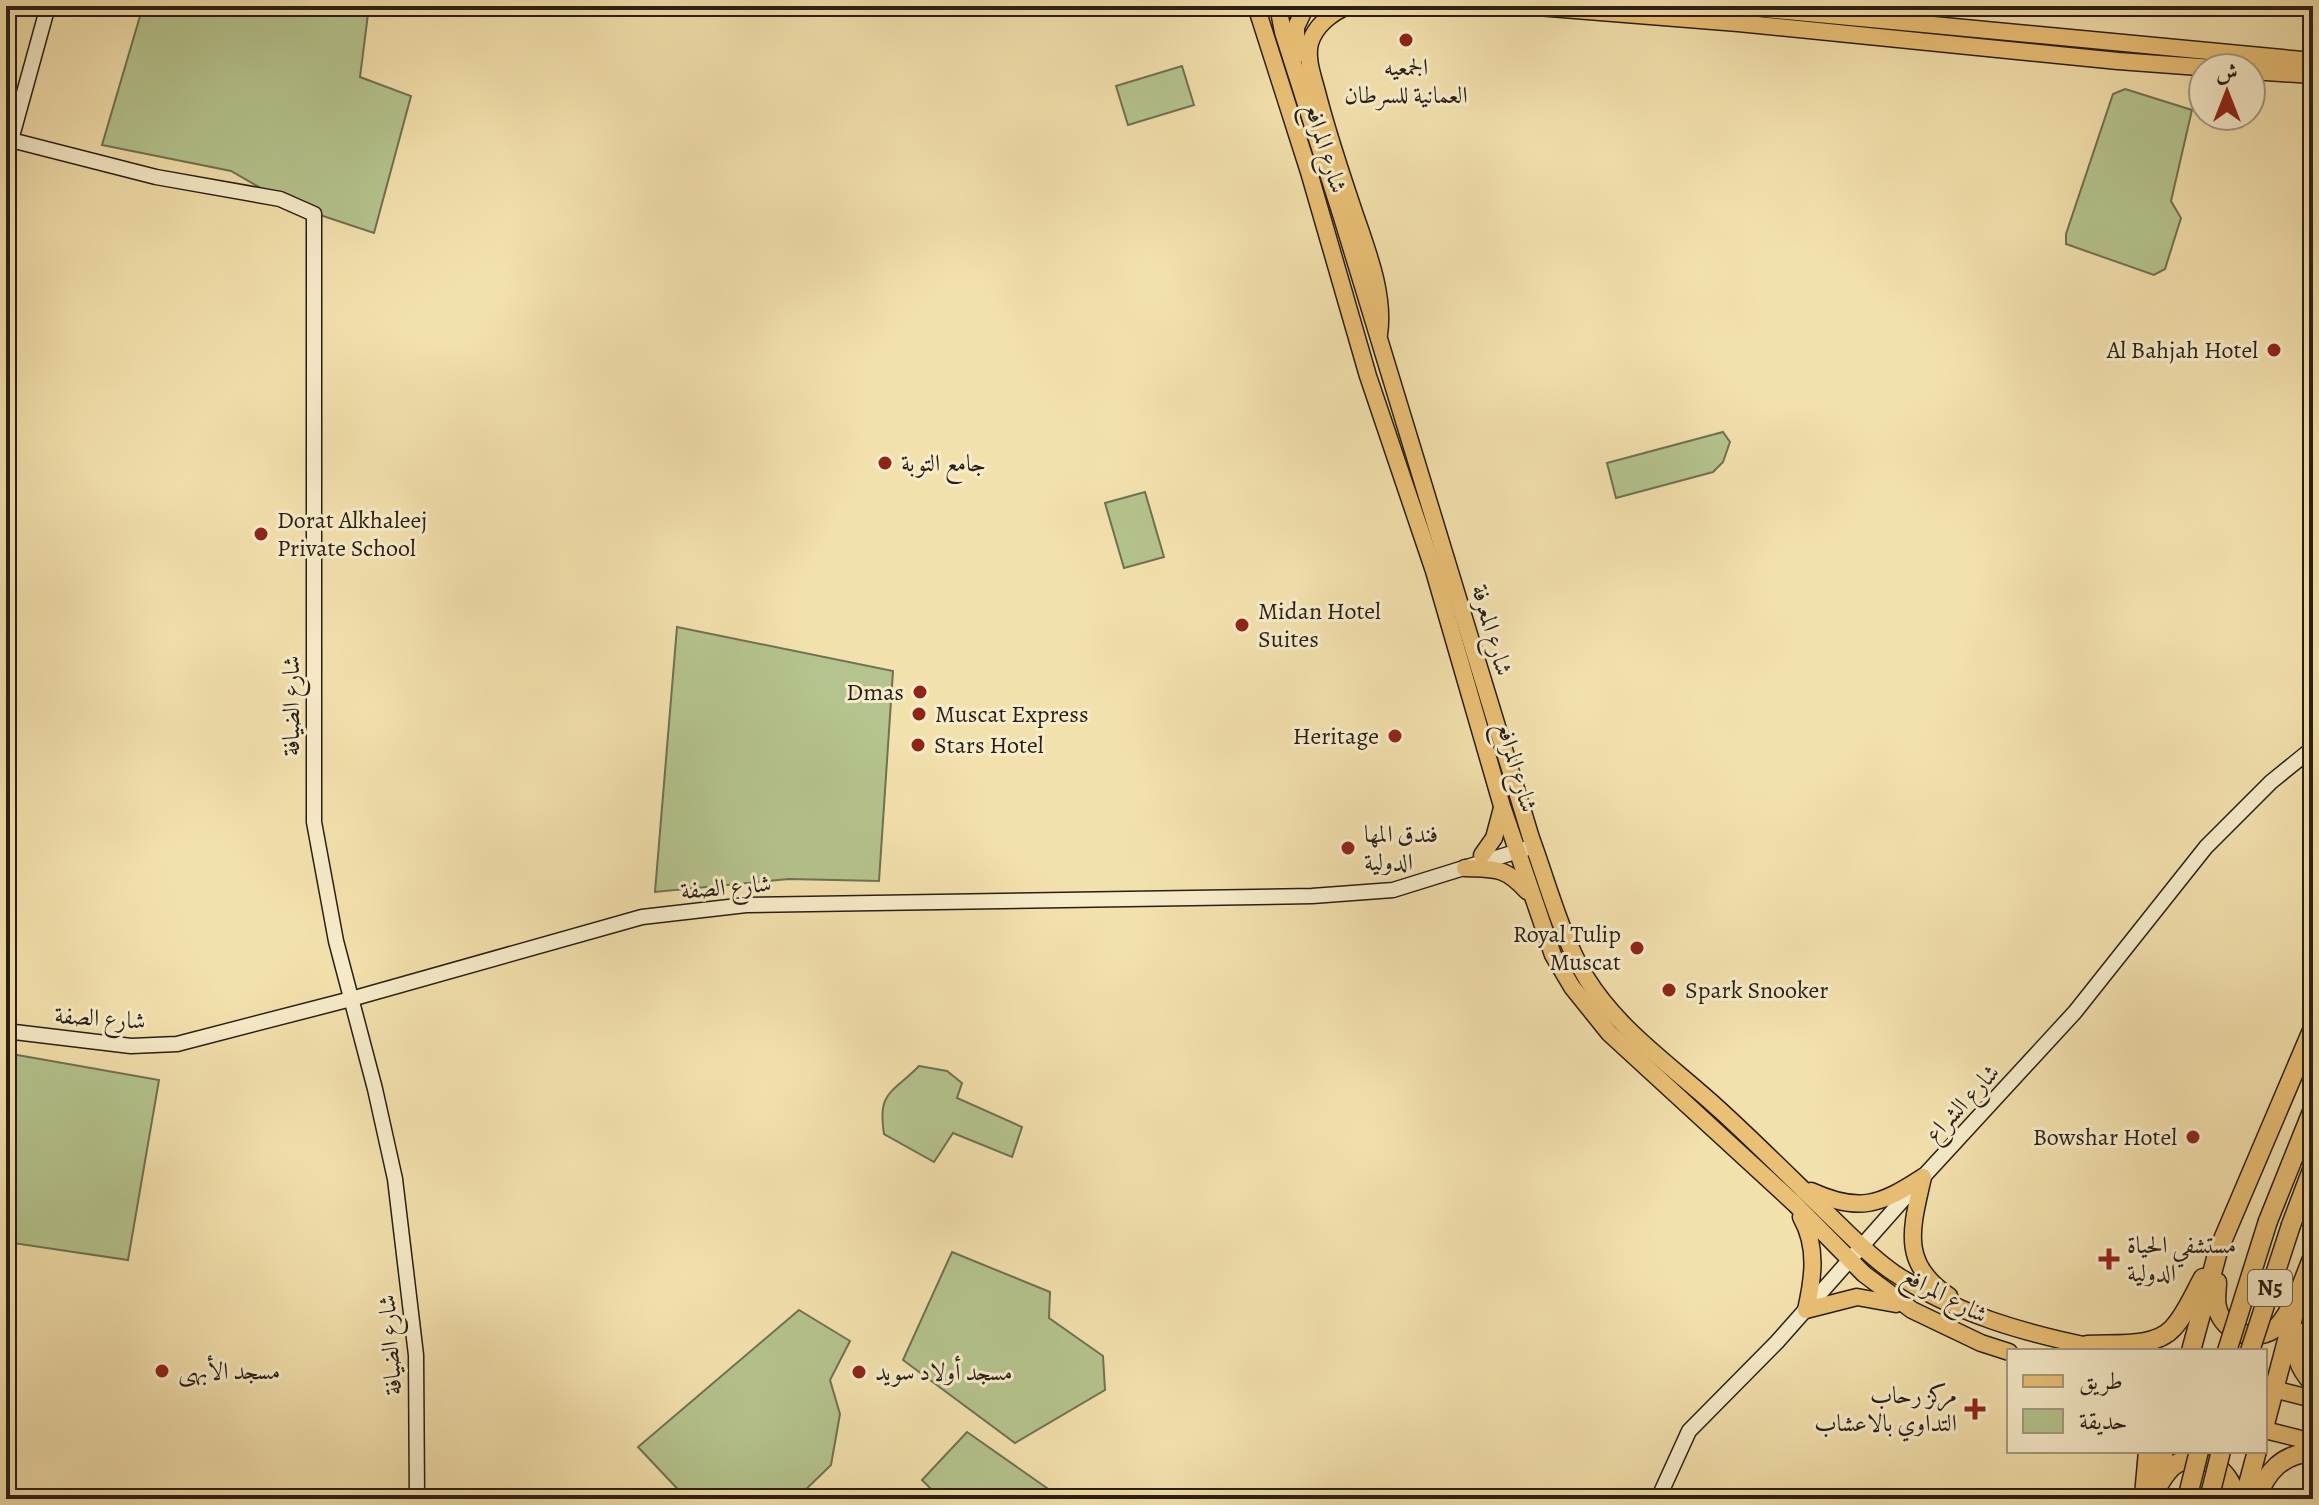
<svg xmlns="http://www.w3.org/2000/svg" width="2319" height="1505" font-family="Alegreya,Amiri,serif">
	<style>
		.green { fill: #b5c48e; stroke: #6f7152; stroke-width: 2 }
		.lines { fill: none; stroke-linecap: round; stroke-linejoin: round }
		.secondary-casing { stroke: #291e15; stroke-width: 17 }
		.primary-casing { stroke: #291e15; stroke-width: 19 }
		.highway-casing { stroke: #291e15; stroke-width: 21 }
		.secondary { stroke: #f7ecca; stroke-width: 14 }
		.primary { stroke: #eac076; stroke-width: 16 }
		.highway { stroke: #eac076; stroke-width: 18 }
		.highway-bridge-casing { stroke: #291e15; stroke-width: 21; stroke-linecap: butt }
		.highway-bridge { stroke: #eac076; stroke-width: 18 }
		.poi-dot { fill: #8f2418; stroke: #f7ecca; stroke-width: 3 }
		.labels { text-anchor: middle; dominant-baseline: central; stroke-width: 6; stroke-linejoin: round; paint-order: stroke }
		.shield { fill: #f7ecca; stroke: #675c4b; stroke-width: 2 }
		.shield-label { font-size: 22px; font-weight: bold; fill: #291e15 }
		.poi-label { font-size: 24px; fill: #291e15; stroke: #f7ecca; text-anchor: start }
		.street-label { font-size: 24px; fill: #291e15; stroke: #f7ecca }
	</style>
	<rect width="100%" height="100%" fill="#f3e1ad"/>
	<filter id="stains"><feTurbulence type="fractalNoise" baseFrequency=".0025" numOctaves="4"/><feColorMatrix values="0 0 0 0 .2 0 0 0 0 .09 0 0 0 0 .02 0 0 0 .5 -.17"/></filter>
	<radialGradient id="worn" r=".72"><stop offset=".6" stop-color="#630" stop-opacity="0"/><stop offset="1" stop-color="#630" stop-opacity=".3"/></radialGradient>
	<!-- green -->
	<g class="green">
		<polygon points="143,6 369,6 360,77 411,96 374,233 314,213 280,199 231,171 102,145"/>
		<polygon points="1182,66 1194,105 1128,125 1116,86"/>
		<polygon points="2125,89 2192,110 2171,201 2181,218 2165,269 2154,275 2066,244 2066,234 2113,94"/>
		<polygon points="1723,432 1730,442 1723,462 1713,472 1616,498 1607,463"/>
		<polygon points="1145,492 1164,557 1124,568 1105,503"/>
		<polygon points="677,627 893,671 879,881 789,879 655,892"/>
		<polygon points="6,1053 159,1080 128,1260 6,1242"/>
		<path d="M 919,1066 L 947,1071 L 962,1083 L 957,1098 L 1022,1127 L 1012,1157 L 953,1133 L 934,1162 L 884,1134 C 877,1091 893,1093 919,1066 Z"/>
		<polygon points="952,1252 1050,1292 1049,1318 1103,1356 1105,1390 1015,1443 903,1360"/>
		<polygon points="799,1310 850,1341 830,1380 840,1414 831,1465 796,1499 687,1499 638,1447"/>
		<polygon points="967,1432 1054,1493 1050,1499 941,1499 922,1480"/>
	</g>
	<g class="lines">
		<defs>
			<g id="secondary">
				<polyline points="48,6 11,140 156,177 280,199 314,214 314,822 336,941 375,1089 395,1179 416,1355 417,1499"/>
				<polyline points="6,1031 131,1046 177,1044 351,999 642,917 746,905 1312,896 1393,890 1528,848"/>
				<polyline points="1658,1499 1689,1431 1777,1342 1923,1177 2075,1012 2206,847 2271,782 2313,748"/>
			</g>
			<g id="primary">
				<polyline points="1256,6 1309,172 1368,376 1434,571 1502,806 1553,955 1572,987 1609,1033 1795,1204 1864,1274 1912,1310 1981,1343 2009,1352"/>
				<path d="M 1278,6 L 1283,32 L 1341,214 L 1531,838 C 1548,884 1561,936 1587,979 C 1620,1032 1676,1069 1721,1111 C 1757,1144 1791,1178 1826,1212 C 1848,1233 1869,1256 1894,1273 C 1955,1314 2027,1334 2098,1348"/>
				<path d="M 1348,6 C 1332,12 1315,26 1310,43 C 1306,59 1313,77 1317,92 C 1327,132 1340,170 1353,209 C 1366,248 1385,293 1379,334"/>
				<polyline points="1525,6 1738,23 2118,61 2213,68"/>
				<polyline points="1734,6 2313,61"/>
				<polyline points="1296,55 1296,27 1306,6"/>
				<polyline points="2251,71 2313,75"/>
				<polyline points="1482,855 1494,838 1502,808"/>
				<path d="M 1465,868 C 1496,869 1505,867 1527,891"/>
				<path d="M 1923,1177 C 1912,1227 1899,1263 1949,1296"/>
				<path d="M 1811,1191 C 1859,1213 1880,1205 1923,1177"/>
				<path d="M 1801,1217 C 1818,1247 1813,1279 1806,1310 L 1857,1297 L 1896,1304"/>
				<polyline points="2265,1387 2313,1399"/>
				<polyline points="2265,1430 2313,1442"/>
			</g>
			<g id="highway">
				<polyline points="2268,1221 2313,1109"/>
				<polyline points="2291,1225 2313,1167"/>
				<path d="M 2217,1282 C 2217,1290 2215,1300 2217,1307 C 2223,1334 2257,1344 2278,1326 C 2288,1316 2294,1300 2301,1287"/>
				<path d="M 2296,1331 C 2294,1352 2298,1368 2313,1383"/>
				<path d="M 2087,1345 C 2113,1343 2154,1349 2173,1328 C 2186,1314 2194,1294 2203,1278"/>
				<polyline points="2191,1351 2218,1251 2313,1028"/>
				<polyline points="2265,1424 2301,1287 2313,1256"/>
				<polyline points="2157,1481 2164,1451"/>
				<path d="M 2154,1493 C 2160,1483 2167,1468 2178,1463 C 2206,1450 2232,1473 2236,1499"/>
				<polyline points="2144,1496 2148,1451"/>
				<polyline points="2244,1499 2257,1451"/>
				<path d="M 2256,1499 C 2267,1471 2282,1454 2313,1452"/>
			</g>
		</defs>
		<!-- secondary casing -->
		<use href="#secondary" class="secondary-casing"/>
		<!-- primary casing -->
		<use href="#primary" class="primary-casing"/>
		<!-- highway casing -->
		<use href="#highway" class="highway-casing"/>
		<!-- secondary -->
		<use href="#secondary" class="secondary"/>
		<!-- primary -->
		<use href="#primary" class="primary"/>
		<!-- highway -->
		<use href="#highway" class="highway"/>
		<defs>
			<g id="highway-bridge">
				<polyline points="2227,1351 2268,1221"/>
				<polyline points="2250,1351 2291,1225"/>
				<polyline points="2187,1499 2199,1451"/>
				<polyline points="2209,1499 2221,1451"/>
			</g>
		</defs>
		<!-- highway-bridge casing -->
		<use href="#highway-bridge" class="highway-bridge-casing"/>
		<!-- highway-bridge -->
		<use href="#highway-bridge" class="highway-bridge"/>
	</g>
	<!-- markers -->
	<g class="poi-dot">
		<circle cx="1406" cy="40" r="8"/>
		<circle cx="2274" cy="350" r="8"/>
		<circle cx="885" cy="463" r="8"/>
		<circle cx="261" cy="534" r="8"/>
		<circle cx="1242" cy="625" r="8"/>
		<circle cx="920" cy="692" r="8"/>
		<circle cx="919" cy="714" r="8"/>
		<circle cx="1395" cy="736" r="8"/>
		<circle cx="918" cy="745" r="8"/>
		<circle cx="1348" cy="848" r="8"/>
		<circle cx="1637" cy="948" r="8"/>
		<circle cx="1669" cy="990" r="8"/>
		<circle cx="2193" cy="1137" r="8"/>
		<path d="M2105 1247h8v8h8v8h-8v8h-8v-8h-8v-8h8z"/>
		<circle cx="162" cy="1371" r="8"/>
		<circle cx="859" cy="1372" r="8"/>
		<path d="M1971 1397h8v8h8v8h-8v8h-8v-8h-8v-8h8z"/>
	</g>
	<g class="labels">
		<!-- shield labels -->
		<rect class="shield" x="2248" y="1270" width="44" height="36" rx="6"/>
		<g class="shield-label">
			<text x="2270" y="1288">N5</text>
		</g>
		<!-- poi labels -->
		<g class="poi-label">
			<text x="1406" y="67" text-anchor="middle">الجمعيه<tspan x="1406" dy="28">العمانية للسرطان</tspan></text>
			<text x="2258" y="350" text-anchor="end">Al Bahjah Hotel</text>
			<text x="901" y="463">جامع التوبة</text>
			<text x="277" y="520">Dorat Alkhaleej<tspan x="277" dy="28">Private School</tspan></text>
			<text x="1258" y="611">Midan Hotel<tspan x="1258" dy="28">Suites</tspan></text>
			<text x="904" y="692" text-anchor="end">Dmas</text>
			<text x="935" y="714">Muscat Express</text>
			<text x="1379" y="736" text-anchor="end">Heritage</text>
			<text x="934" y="745">Stars Hotel</text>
			<text x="1364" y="834">فندق المها<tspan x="1364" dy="28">الدولية</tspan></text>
			<text x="1621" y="934" text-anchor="end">Royal Tulip<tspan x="1621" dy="28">Muscat</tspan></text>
			<text x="1685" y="990">Spark Snooker</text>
			<text x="2177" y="1137" text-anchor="end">Bowshar Hotel</text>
			<text x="2127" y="1245">مستشفي الحياة<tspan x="2127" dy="28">الدولية</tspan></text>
			<text x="178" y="1371">مسجد الأبهى</text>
			<text x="875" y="1372">مسجد أولاد سويد</text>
			<text x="1957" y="1395" text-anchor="end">مركز رحاب<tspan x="1957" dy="28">التداوي بالاعشاب</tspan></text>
		</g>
		<!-- street labels -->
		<g class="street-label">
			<text transform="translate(1326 148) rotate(73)">شارع المرافع</text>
			<text transform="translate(1492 630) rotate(74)">شارع المعرفة</text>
			<text transform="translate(291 706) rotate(-90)">شارع الضيافة</text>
			<text transform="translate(1517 767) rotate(74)">شارع المرافع</text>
			<text transform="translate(726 887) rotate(-5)">شارع الصفة</text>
			<text transform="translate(100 1018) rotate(4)">شارع الصفة</text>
			<text transform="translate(1962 1103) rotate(-47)">شارع الشراع</text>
			<text transform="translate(1945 1295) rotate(28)">شارع المرافع</text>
			<text transform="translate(390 1345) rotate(-94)">شارع الضيافة</text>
		</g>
	</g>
	<!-- margin -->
	<rect width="2319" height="1505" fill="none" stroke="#f3e1ad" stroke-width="32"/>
	<rect x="8" y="8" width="2303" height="1489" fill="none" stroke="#291e15" stroke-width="4"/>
	<rect x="16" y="16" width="2287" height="1473" fill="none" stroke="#291e15" stroke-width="2"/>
	<!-- legend -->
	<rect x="2007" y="1349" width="260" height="104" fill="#f7ecca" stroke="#a59a82" stroke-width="2"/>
	<rect x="2023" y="1375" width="40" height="12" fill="#eac076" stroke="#a59a82" stroke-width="2"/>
	<text x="2079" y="1389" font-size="24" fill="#291e15">طريق</text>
	<rect x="2023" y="1409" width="40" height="24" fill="#b5c48e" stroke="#a59a82" stroke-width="2"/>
	<text x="2079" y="1429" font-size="24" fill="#291e15">حديقة</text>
	<!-- north arrow -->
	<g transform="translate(2227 92)"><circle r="38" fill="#f7ecca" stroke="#a59a82" stroke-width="2"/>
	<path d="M0-6L14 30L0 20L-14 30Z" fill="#8f2418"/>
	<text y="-12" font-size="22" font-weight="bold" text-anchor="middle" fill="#291e15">ش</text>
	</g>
	<rect width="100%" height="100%" filter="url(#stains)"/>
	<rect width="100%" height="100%" fill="url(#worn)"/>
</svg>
